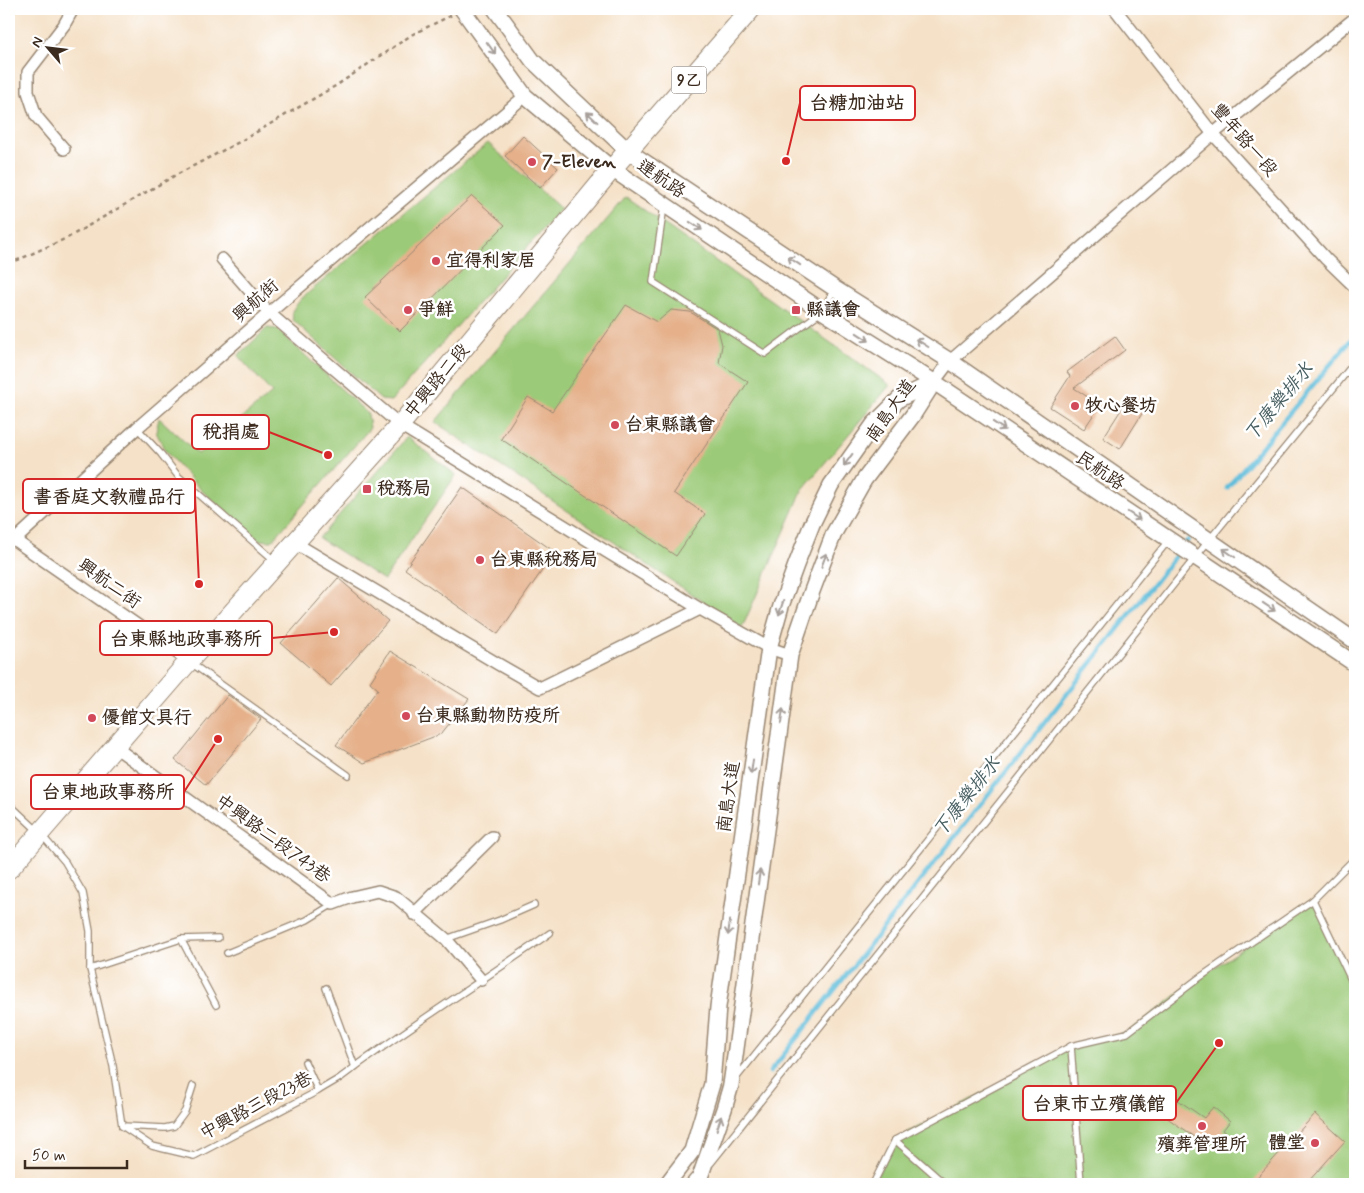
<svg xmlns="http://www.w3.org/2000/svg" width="1364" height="1193" font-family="Mynerve,'LXGW WenKai TC',sans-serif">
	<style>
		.green { fill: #9bca78; stroke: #6b7a4b }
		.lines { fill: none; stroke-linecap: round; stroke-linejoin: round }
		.stream { stroke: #5bbcda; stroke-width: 4.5 }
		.building { fill: #e5b08a }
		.service-casing { stroke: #988672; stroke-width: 8 }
		.minor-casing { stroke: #988672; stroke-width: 14 }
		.tertiary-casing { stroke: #988672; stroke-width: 18 }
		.primary-casing { stroke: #988672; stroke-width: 21 }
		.path { stroke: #988672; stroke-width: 2.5; stroke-dasharray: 4 4; stroke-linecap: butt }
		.service { stroke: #fff; stroke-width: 5.5 }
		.minor { stroke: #fff; stroke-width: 11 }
		.tertiary { stroke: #fff; stroke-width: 15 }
		.primary { stroke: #fff; stroke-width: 19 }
		.oneway { stroke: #a79f9a }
		.poi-dot { fill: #d1495b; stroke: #fff; stroke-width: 2 }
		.labels { text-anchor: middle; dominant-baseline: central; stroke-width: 5; stroke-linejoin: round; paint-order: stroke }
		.shield { fill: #fff; stroke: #766a62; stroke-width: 1 }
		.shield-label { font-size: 16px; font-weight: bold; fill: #3b2a1e }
		.street-label { font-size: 18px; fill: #3b2a1e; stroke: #fff }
		.poi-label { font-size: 18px; font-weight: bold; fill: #3b2a1e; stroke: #fff; text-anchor: start }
		.water-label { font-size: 19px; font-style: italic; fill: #465d60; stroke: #fff }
		.leader { fill: none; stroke: #d62828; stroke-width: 2 }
		.callout-dot { fill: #d62828; stroke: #fff; stroke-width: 2 }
		.callout { fill: #fff; stroke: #d62828; stroke-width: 2 }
		.callout-label { font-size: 19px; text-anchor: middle; font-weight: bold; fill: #3b2a1e }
	</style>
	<rect width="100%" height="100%" fill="#fff"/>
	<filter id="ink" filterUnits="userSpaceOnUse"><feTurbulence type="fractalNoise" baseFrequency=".02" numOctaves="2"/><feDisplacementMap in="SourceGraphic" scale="10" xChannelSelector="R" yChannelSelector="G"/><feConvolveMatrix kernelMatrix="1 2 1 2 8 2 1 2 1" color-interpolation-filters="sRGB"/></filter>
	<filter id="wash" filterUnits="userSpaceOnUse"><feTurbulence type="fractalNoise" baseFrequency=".0096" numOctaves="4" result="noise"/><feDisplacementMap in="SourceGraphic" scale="20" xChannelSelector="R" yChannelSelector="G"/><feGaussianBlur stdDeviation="1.12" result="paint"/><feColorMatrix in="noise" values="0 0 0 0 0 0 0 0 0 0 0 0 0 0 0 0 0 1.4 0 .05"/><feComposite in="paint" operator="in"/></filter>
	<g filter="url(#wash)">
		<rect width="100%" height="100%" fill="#f5e1c7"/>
		<!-- green -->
		<g class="green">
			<polygon points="488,143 561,209 391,401 381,400 293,320 292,311 301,299"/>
			<polygon points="626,197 890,385 803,489 742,628 435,422"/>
			<polygon points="267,328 277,329 368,414 370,428 272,541 259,540 202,491 166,452 156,432 159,418 198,454 272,393 238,356"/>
			<polygon points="407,437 456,475 384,580 319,538"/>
			<polygon points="1313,900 1355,988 1355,1184 873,1184 895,1140 1071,1046 1127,1033 1199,978"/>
		</g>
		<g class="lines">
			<!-- stream -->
			<g class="stream">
				<polyline points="1227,488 1355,335"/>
				<polyline points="770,1072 1188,540"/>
			</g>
		</g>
		<g id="blocks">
			<!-- building -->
			<g class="building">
				<polygon points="523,136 558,168 540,188 505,156"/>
				<polygon points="472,196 505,225 400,331 365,297"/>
				<polygon points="626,305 657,322 671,310 690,312 718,329 722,345 719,363 748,382 674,493 705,514 676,556 501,439 528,397 552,411"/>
				<polygon points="1115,336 1125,350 1074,388 1100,405 1084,429 1050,407 1070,376 1067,372"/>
				<polygon points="1126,402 1143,412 1120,449 1103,438"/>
				<polygon points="462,487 555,552 498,634 405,569"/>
				<polygon points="338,578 388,621 331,686 281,643"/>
				<polygon points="390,651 469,699 441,734 364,763 336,745 378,689 370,682"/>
				<polygon points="228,695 261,719 206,785 175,760"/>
				<polygon points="1178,1100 1204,1118 1213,1107 1230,1121 1223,1130 1229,1135 1220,1144 1215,1140 1208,1147 1166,1117"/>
				<polygon points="1315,1114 1345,1141 1306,1184 1251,1184"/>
			</g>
		</g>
	</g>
	<g filter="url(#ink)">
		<use href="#blocks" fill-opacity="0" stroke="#988672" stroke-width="1"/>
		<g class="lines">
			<defs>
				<g id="service">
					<polyline points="664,206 653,282 765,354 822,311 834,290"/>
					<polyline points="137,428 161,454 178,476 274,560"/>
					<polyline points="191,663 348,775"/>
					<path d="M 9,804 L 40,833 L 65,862 L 83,893 L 90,931 L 90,969 L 113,1066 L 122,1126 L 152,1146 L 194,1156 L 318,1091 L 340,1078 C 408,1027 481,982 550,933"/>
					<polyline points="1313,900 1355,988"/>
					<polyline points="181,939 216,1005"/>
					<polyline points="446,939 500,920 534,905"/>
					<polyline points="227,953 307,920 333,904"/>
					<polyline points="90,969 181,939 218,938"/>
					<polyline points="326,988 355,1067"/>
					<polyline points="1071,1046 1081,1184"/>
					<polyline points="305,1062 318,1091"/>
					<polyline points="737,1077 1168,541"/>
					<polyline points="122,1126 165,1128 174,1126 185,1111 193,1086"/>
					<polyline points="895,1140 945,1184"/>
					<polyline points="711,1163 1210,539 1355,362"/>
					<polyline points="873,1184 895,1140 1071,1046 1127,1033 1199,978 1313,900 1355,858"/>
				</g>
				<g id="minor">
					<polyline points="1115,9 1213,134 1326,259 1355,287"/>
					<polyline points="64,149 36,116 28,92 28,72 64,25 73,9"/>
					<polyline points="222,259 269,313 400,425 700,609 769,648 790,655"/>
					<polyline points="934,382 950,361 1213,134 1355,18"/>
					<polyline points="10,537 189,661"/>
					<polyline points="15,540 137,428 269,313 525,96"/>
					<polyline points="295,543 498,664 540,688 700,609"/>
					<polyline points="115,747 333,904 352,897 378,891 396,897 446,939 481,980"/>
					<polyline points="414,914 492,837"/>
				</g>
				<g id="tertiary">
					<polyline points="462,9 525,96 612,169 822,311 934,382 1355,664"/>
					<polyline points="495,9 533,61 628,151 834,288 950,361 1355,641"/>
					<polyline points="667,1184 692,1151 712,1084 718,1007 769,648 781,606 796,565 812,524 831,485 874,424 899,399 934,382"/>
					<polyline points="694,1184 700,1177 724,1109 731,1085 790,655 812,591 834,533 864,480 913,415 934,382"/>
				</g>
				<polyline id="primary" points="9,869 189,661 400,425 612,169 751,9"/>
			</defs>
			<!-- service casing -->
			<use href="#service" class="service-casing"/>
			<!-- minor casing -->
			<use href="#minor" class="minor-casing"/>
			<!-- tertiary casing -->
			<use href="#tertiary" class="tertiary-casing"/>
			<!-- primary casing -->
			<use href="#primary" class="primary-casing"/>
			<!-- path -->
			<polyline class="path" points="9,264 69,237 174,176 241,141 337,85 413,34 452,15"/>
			<!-- service -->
			<use href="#service" class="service"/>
			<!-- minor -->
			<use href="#minor" class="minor"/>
			<!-- tertiary -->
			<use href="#tertiary" class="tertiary"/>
			<!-- primary -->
			<use href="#primary" class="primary"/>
		</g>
		<!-- one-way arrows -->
		<defs><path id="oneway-shaft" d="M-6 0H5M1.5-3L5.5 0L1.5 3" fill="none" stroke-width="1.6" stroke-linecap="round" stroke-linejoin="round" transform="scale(1.25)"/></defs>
		<g class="oneway">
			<use href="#oneway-shaft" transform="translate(491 48) rotate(54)"/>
			<use href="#oneway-shaft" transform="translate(592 117) rotate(-137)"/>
			<use href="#oneway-shaft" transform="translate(696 226) rotate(34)"/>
			<use href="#oneway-shaft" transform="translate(794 261) rotate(-146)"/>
			<use href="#oneway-shaft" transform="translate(863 337) rotate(33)"/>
			<use href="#oneway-shaft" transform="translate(922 343) rotate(-148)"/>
			<use href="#oneway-shaft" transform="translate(999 426) rotate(34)"/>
			<use href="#oneway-shaft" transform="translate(848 460) rotate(126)"/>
			<use href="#oneway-shaft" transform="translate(1134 516) rotate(34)"/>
			<use href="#oneway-shaft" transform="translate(1229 553) rotate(-145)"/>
			<use href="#oneway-shaft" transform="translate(824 560) rotate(-69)"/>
			<use href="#oneway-shaft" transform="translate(1269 607) rotate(34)"/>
			<use href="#oneway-shaft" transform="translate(781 608) rotate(108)"/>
			<use href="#oneway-shaft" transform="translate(782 716) rotate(-82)"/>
			<use href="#oneway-shaft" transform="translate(752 767) rotate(98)"/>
			<use href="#oneway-shaft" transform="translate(759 877) rotate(-82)"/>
			<use href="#oneway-shaft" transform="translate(729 928) rotate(98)"/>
			<use href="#oneway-shaft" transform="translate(719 1123) rotate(-71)"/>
		</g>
	</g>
	<!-- markers -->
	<g class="poi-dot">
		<circle cx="532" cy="162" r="5"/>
		<circle cx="436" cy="261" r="5"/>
		<circle cx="408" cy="310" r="5"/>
		<rect x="791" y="305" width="10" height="10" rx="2.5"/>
		<circle cx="1075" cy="406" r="5"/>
		<circle cx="615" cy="425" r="5"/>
		<rect x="362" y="484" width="10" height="10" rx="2.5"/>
		<circle cx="480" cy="560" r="5"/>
		<circle cx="406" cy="716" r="5"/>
		<circle cx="92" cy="718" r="5"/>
		<circle cx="1202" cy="1126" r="5"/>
		<circle cx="1315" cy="1143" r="5"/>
	</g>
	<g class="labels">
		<!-- shield labels -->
		<rect class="shield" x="671.5" y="66.5" width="35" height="27" rx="4"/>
		<g class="shield-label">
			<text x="689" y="80">9乙</text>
		</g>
		<!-- street labels -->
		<g class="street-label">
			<text transform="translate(1244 140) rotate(49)">豐年路一段</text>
			<text transform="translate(661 179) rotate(34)">連航路</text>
			<text transform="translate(256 301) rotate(-41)">興航街</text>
			<text transform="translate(437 381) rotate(-50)">中興路二段</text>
			<text transform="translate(891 411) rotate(-55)">南島大道</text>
			<text transform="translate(1100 471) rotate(34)">民航路</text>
			<text transform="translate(109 584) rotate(35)">興航二街</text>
			<text transform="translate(729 797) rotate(-82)">南島大道</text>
			<text transform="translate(273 839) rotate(36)">中興路二段743巷</text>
			<text transform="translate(256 1106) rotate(-28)">中興路三段23巷</text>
		</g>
		<!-- poi labels -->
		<g class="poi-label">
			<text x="542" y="162">7-Eleven</text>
			<text x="446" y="261">宜得利家居</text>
			<text x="418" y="310">爭鮮</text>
			<text x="806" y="310">縣議會</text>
			<text x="1085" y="406">牧心餐坊</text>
			<text x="625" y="425">台東縣議會</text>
			<text x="377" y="489">稅務局</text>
			<text x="490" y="560">台東縣稅務局</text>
			<text x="416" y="716">台東縣動物防疫所</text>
			<text x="102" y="718">優館文具行</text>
			<text x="1305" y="1143" text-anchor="end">體堂</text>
			<text x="1202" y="1145" text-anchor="middle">殯葬管理所</text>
		</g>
		<!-- water labels -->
		<g class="water-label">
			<text transform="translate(1279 402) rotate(-50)">下康樂排水</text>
			<text transform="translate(967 797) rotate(-52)">下康樂排水</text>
		</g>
	</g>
	<!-- callouts -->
	<path class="leader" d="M786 161L800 103M328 455L269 432M199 584L195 496M334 632L272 638M218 739L184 792M1219 1043L1176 1103"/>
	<g class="callout-dot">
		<circle cx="786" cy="161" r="5"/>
		<circle cx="328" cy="455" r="5"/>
		<circle cx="199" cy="584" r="5"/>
		<circle cx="334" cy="632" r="5"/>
		<circle cx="218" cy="739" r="5"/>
		<circle cx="1219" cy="1043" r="5"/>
	</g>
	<g class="callout">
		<rect x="800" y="86" width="115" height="34" rx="5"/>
		<rect x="192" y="415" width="77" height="34" rx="5"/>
		<rect x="23" y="479" width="172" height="34" rx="5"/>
		<rect x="100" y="621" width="172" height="34" rx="5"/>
		<rect x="31" y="775" width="153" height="34" rx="5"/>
		<rect x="1023" y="1086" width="153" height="34" rx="5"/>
	</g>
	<g class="callout-label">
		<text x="857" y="109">台糖加油站</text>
		<text x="231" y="438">稅捐處</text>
		<text x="109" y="503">書香庭文教禮品行</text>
		<text x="186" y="645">台東縣地政事務所</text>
		<text x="108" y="798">台東地政事務所</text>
		<text x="1099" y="1110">台東市立殯儀館</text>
	</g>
	<!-- margin -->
	<rect width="1364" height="1193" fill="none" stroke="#fff" stroke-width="30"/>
	<!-- north arrow -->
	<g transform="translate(48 48) rotate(298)" stroke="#ffffff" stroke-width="4" paint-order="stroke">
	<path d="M0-4L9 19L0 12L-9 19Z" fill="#3b2a1e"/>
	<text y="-8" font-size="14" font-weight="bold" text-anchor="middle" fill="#3b2a1e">N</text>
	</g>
	<!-- scale -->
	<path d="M25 1160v8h102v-8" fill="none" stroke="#3b2a1e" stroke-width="2.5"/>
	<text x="32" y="1160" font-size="15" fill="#3b2a1e" stroke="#ffffff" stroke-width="4" paint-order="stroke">50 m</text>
</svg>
